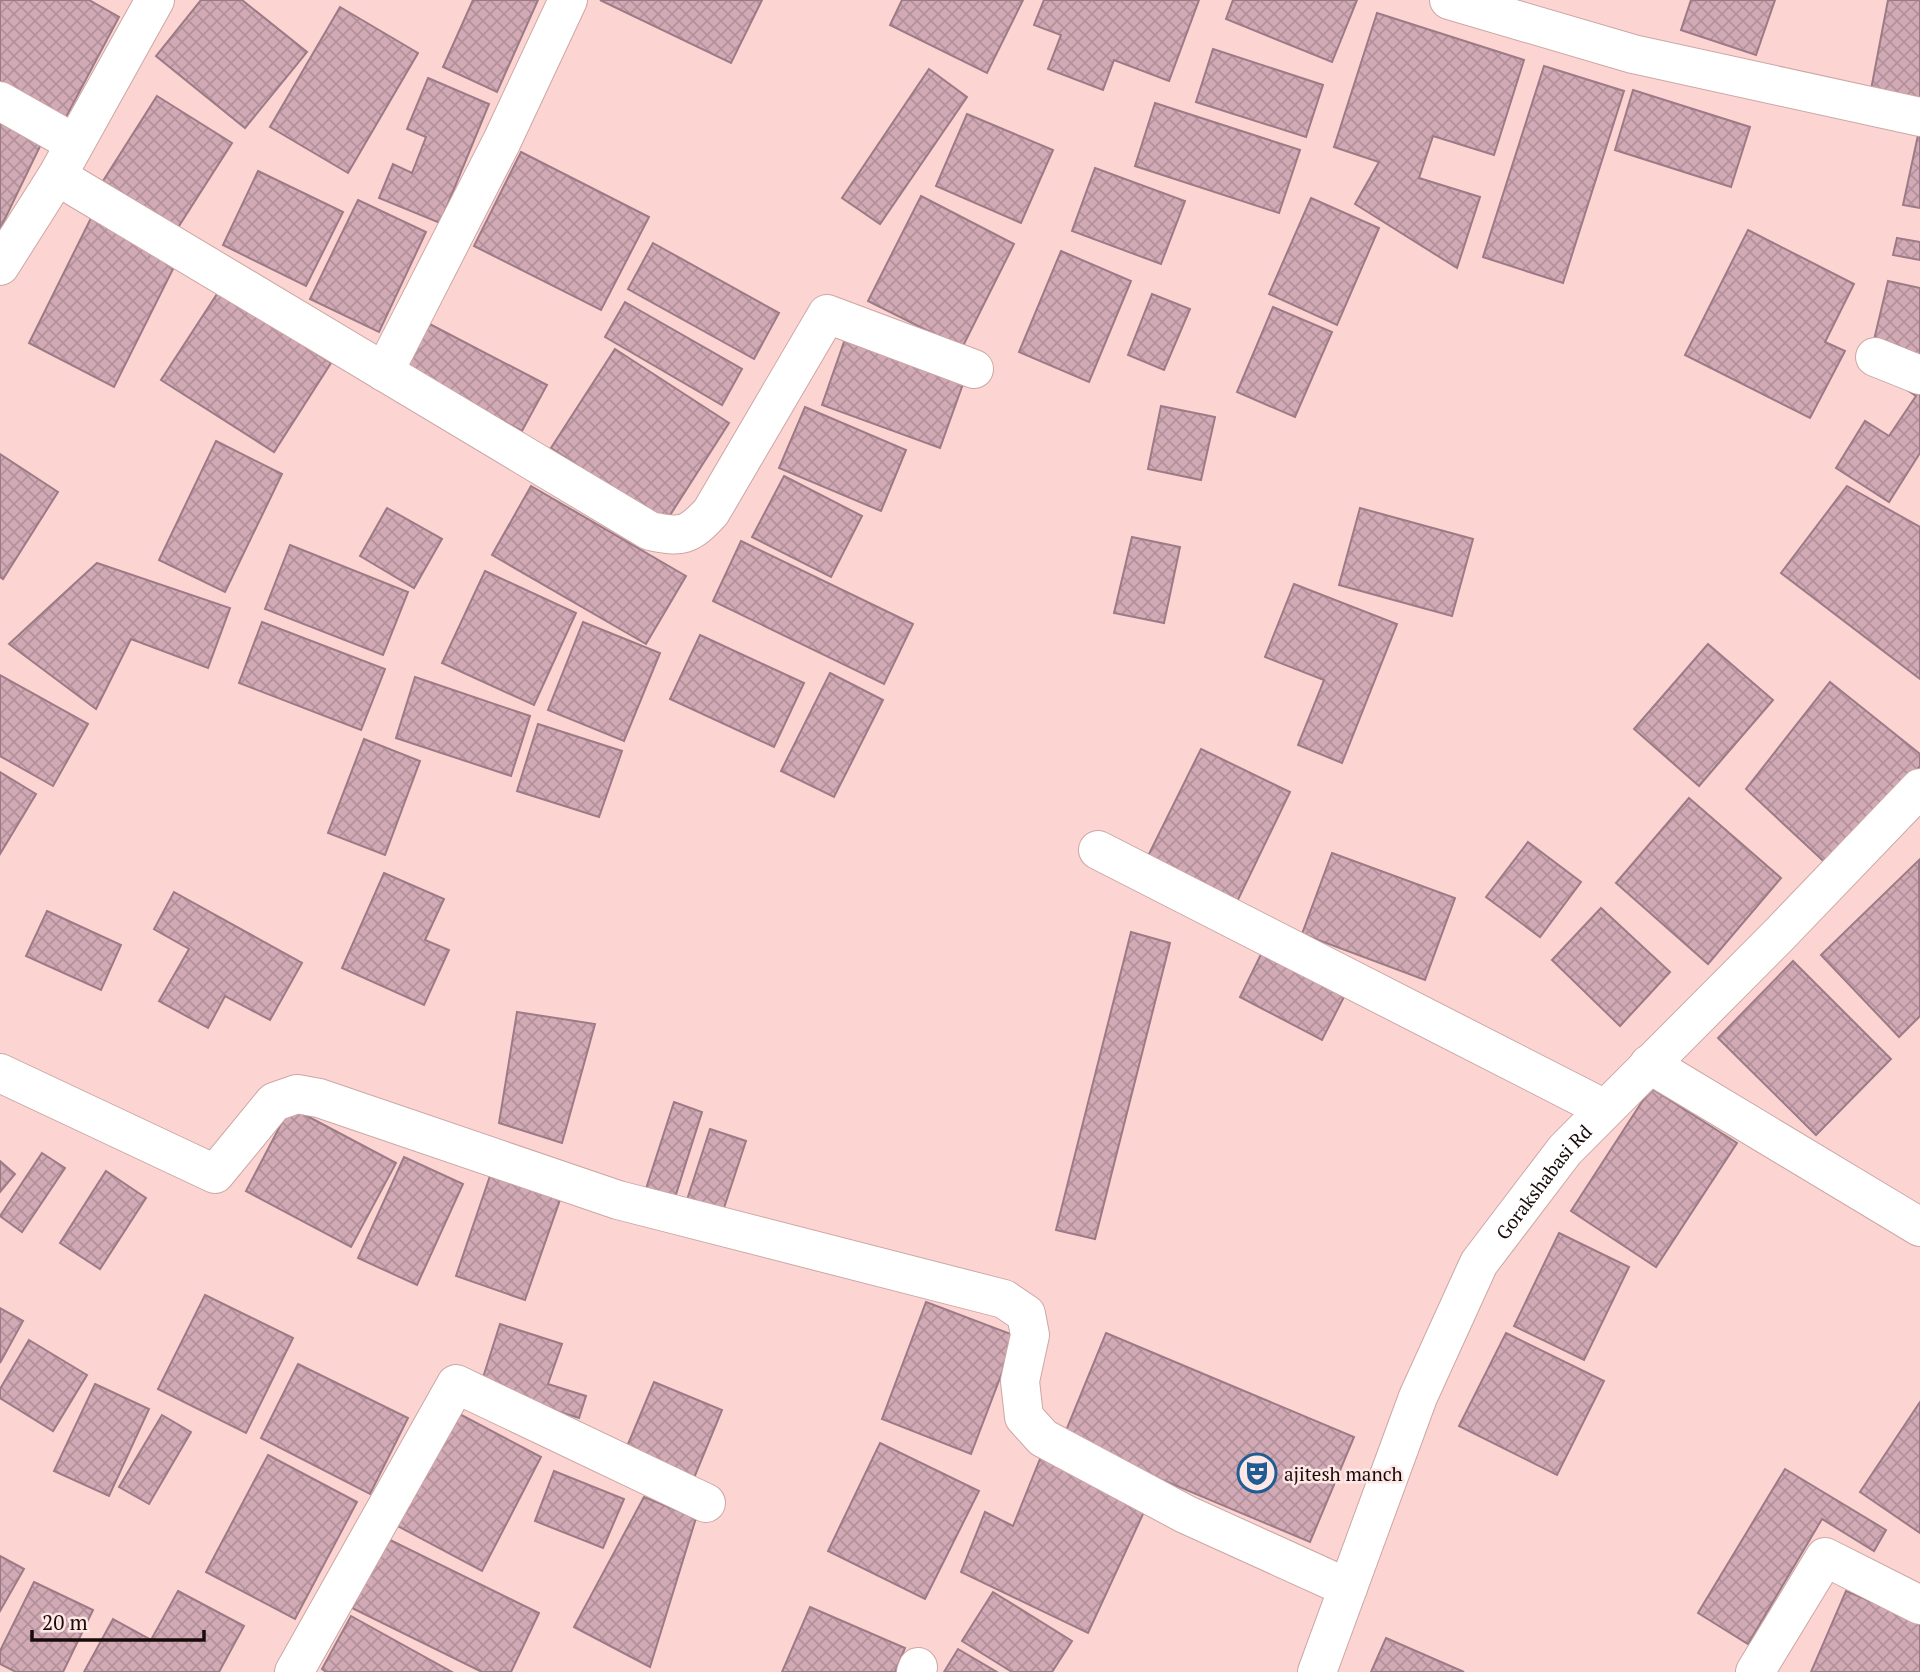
<svg xmlns="http://www.w3.org/2000/svg" width="1920" height="1672" font-family="'PT Serif',serif">
	<style>
		.building { fill: url(#building-cross-hatch); stroke: #9c7b86; stroke-width: 2 }
		.lines { fill: none; stroke-linecap: round; stroke-linejoin: round }
		.minor-casing { stroke: #cca7a4; stroke-width: 40 }
		.minor { stroke: #fff; stroke-width: 38 }
		.labels { text-anchor: middle; dominant-baseline: central; stroke-width: 5; stroke-linejoin: round; paint-order: stroke }
		.street-label { font-size: 19px; fill: #180b0a; stroke: #fee7e4 }
		.poi-label { font-size: 19px; fill: #180b0a; stroke: #fee7e4; text-anchor: start }
	</style>
	<defs>
		<pattern id="building-cross-hatch" width="8" height="8" patternUnits="userSpaceOnUse" patternTransform="scale(1.75)"><rect width="8" height="8" fill="#d1aab6"/><path d="M0 0l8 8M0 8l8-8" fill="none" stroke="#b3919b"/></pattern>
	</defs>
	<rect width="100%" height="100%" fill="#fcd5d2"/>
	<!-- building -->
	<g class="building">
		<polygon points="0,0 89,0 119,17 65,119 0,84"/>
		<polygon points="201,0 242,0 307,52 245,128 156,56"/>
		<polygon points="473,0 538,0 497,92 443,67"/>
		<polygon points="600,0 762,0 731,63"/>
		<polygon points="902,0 1023,0 987,73 890,25"/>
		<polygon points="1044,0 1199,0 1169,81 1114,60 1103,90 1048,69 1061,35 1034,25"/>
		<polygon points="1233,0 1357,0 1332,62 1226,19"/>
		<polygon points="1691,0 1775,0 1756,55 1681,30"/>
		<polygon points="1888,0 1920,0 1920,104 1870,95"/>
		<polygon points="340,7 418,53 348,173 270,127"/>
		<polygon points="1377,13 1524,60 1494,155 1433,136 1419,178 1480,197 1457,268 1355,204 1379,162 1334,147"/>
		<polygon points="1213,49 1323,85 1306,137 1196,102"/>
		<polygon points="1544,66 1624,91 1563,283 1483,257"/>
		<polygon points="929,69 967,97 880,224 842,198"/>
		<polygon points="428,78 489,104 440,223 379,198 393,164 412,173 426,137 407,129"/>
		<polygon points="1633,90 1750,127 1731,187 1615,150"/>
		<polygon points="157,96 232,143 177,229 103,181"/>
		<polygon points="1155,103 1300,150 1279,213 1135,166"/>
		<polygon points="0,113 45,136 0,229"/>
		<polygon points="967,114 1053,150 1021,223 936,186"/>
		<polygon points="1918,135 1920,135 1920,208 1903,205"/>
		<polygon points="521,152 649,217 601,310 474,246"/>
		<polygon points="1095,168 1185,201 1161,264 1072,231"/>
		<polygon points="258,171 343,212 306,286 223,245"/>
		<polygon points="921,196 1014,244 962,348 868,301"/>
		<polygon points="1311,198 1379,228 1337,325 1269,294"/>
		<polygon points="358,200 426,232 379,332 310,299"/>
		<polygon points="93,214 179,257 114,387 29,343"/>
		<polygon points="1748,230 1854,284 1825,342 1845,351 1810,418 1685,355"/>
		<polygon points="1897,238 1920,242 1920,260 1893,255"/>
		<polygon points="653,243 779,313 754,359 628,289"/>
		<polygon points="1061,251 1131,281 1089,382 1019,352"/>
		<polygon points="1888,281 1920,288 1920,359 1874,340"/>
		<polygon points="219,291 331,363 274,452 161,380"/>
		<polygon points="1152,294 1190,309 1164,370 1128,355"/>
		<polygon points="625,302 742,369 722,405 605,337"/>
		<polygon points="1273,307 1332,332 1295,417 1237,392"/>
		<polygon points="422,320 547,385 522,431 397,365"/>
		<polygon points="845,339 964,381 940,448 822,405"/>
		<polygon points="615,349 729,423 665,523 551,448"/>
		<polygon points="1892,380 1920,383 1920,453 1889,502 1836,468 1865,421 1889,436 1916,396"/>
		<polygon points="1161,406 1215,417 1201,480 1148,469"/>
		<polygon points="805,407 906,450 881,511 779,468"/>
		<polygon points="216,441 282,474 225,592 159,560"/>
		<polygon points="0,454 58,492 3,579 0,577"/>
		<polygon points="784,476 862,516 831,577 752,537"/>
		<polygon points="531,486 686,576 646,644 492,555"/>
		<polygon points="1847,486 1920,527 1920,679 1781,573"/>
		<polygon points="387,508 442,539 414,588 360,556"/>
		<polygon points="1360,508 1473,539 1452,616 1339,585"/>
		<polygon points="1132,537 1180,547 1164,623 1114,613"/>
		<polygon points="741,541 913,624 884,684 713,601"/>
		<polygon points="290,545 408,592 383,655 265,609"/>
		<polygon points="97,563 230,608 208,668 131,639 96,709 9,644"/>
		<polygon points="485,571 576,613 534,705 442,663"/>
		<polygon points="1294,584 1397,624 1342,763 1298,745 1324,680 1265,657"/>
		<polygon points="262,622 385,669 361,730 239,683"/>
		<polygon points="583,622 660,653 624,741 548,710"/>
		<polygon points="700,635 804,683 774,747 670,699"/>
		<polygon points="1708,644 1773,700 1699,786 1634,729"/>
		<polygon points="830,673 883,700 834,797 781,771"/>
		<polygon points="0,675 88,724 53,786 0,756"/>
		<polygon points="415,677 530,716 511,776 396,738"/>
		<polygon points="1830,682 1920,754 1920,766 1832,869 1746,789"/>
		<polygon points="538,724 622,751 599,817 517,791"/>
		<polygon points="364,739 420,761 385,855 328,833"/>
		<polygon points="1201,749 1290,792 1234,908 1144,864"/>
		<polygon points="0,772 36,794 0,854"/>
		<polygon points="1689,798 1781,878 1708,964 1616,883"/>
		<polygon points="1528,842 1581,882 1540,937 1486,897"/>
		<polygon points="1332,853 1455,898 1425,980 1302,934"/>
		<polygon points="1919,860 1920,1016 1899,1037 1821,955"/>
		<polygon points="384,873 444,899 425,940 449,950 424,1005 342,968"/>
		<polygon points="174,892 302,963 270,1020 225,996 208,1028 159,1001 189,949 154,929"/>
		<polygon points="1601,908 1670,972 1620,1026 1552,960"/>
		<polygon points="47,911 121,945 101,990 26,956"/>
		<polygon points="1131,932 1170,943 1095,1239 1056,1230"/>
		<polygon points="1266,944 1349,987 1322,1040 1240,997"/>
		<polygon points="1793,961 1891,1059 1816,1135 1718,1038"/>
		<polygon points="517,1012 595,1024 562,1143 499,1123"/>
		<polygon points="1651,1088 1737,1143 1656,1267 1571,1211"/>
		<polygon points="674,1102 702,1112 672,1207 643,1198"/>
		<polygon points="290,1107 396,1163 351,1247 246,1191"/>
		<polygon points="710,1129 746,1141 720,1220 684,1209"/>
		<polygon points="42,1153 65,1168 22,1232 0,1216"/>
		<polygon points="404,1157 463,1184 417,1285 358,1258"/>
		<polygon points="0,1161 15,1174 0,1192"/>
		<polygon points="492,1170 562,1194 525,1300 456,1276"/>
		<polygon points="106,1171 146,1198 100,1269 60,1243"/>
		<polygon points="1559,1233 1629,1267 1584,1360 1514,1326"/>
		<polygon points="205,1295 293,1338 246,1433 158,1389"/>
		<polygon points="926,1302 1016,1336 971,1454 882,1419"/>
		<polygon points="0,1308 23,1321 0,1363"/>
		<polygon points="500,1324 562,1344 548,1384 586,1396 579,1418 480,1387"/>
		<polygon points="1106,1333 1354,1437 1310,1542 1063,1438"/>
		<polygon points="1506,1333 1604,1381 1557,1475 1459,1426"/>
		<polygon points="29,1340 87,1375 53,1431 0,1398 0,1389"/>
		<polygon points="298,1364 408,1418 370,1494 261,1438"/>
		<polygon points="654,1382 722,1410 694,1478 626,1449"/>
		<polygon points="95,1384 149,1409 109,1496 54,1471"/>
		<polygon points="1920,1402 1920,1533 1860,1492"/>
		<polygon points="450,1409 541,1457 482,1571 392,1523"/>
		<polygon points="162,1415 191,1432 149,1504 119,1487"/>
		<polygon points="880,1443 979,1491 925,1599 828,1551"/>
		<polygon points="1042,1454 1149,1501 1088,1633 961,1572 985,1512 1013,1526"/>
		<polygon points="268,1455 357,1502 295,1619 206,1572"/>
		<polygon points="1785,1469 1886,1530 1874,1551 1822,1519 1748,1644 1698,1613"/>
		<polygon points="554,1471 624,1499 603,1548 535,1521"/>
		<polygon points="644,1497 696,1518 650,1667 574,1627"/>
		<polygon points="386,1538 539,1613 511,1672 482,1672 352,1608"/>
		<polygon points="0,1556 24,1569 0,1611"/>
		<polygon points="34,1582 93,1610 63,1672 16,1672 0,1664 0,1651"/>
		<polygon points="178,1591 244,1626 219,1672 84,1672 113,1619 151,1640"/>
		<polygon points="1846,1591 1920,1622 1920,1672 1811,1672"/>
		<polygon points="993,1592 1072,1641 1052,1672 1012,1672 962,1641"/>
		<polygon points="810,1607 905,1648 895,1672 782,1672"/>
		<polygon points="351,1616 452,1672 326,1672 322,1669"/>
		<polygon points="1386,1638 1464,1672 1371,1672"/>
		<polygon points="958,1649 997,1672 944,1672"/>
	</g>
	<g class="lines">
		<defs>
			<g id="minor">
				<polyline points="1449,0 1633,54 1920,117"/>
				<polyline points="0,101 74,143"/>
				<path d="M 57,176 L 650,531 C 682,538 689,536 711,512 L 827,314 L 974,369"/>
				<polyline points="0,266 57,176 155,0"/>
				<polyline points="1875,357 1920,375"/>
				<polyline points="384,372 502,141 568,0"/>
				<polyline points="1098,850 1605,1109"/>
				<polyline points="1649,1064 1920,1227"/>
				<polyline points="0,1073 215,1174 274,1102 297,1094 319,1098 618,1200 1004,1299 1026,1314 1030,1335 1020,1381 1024,1417 1043,1438 1185,1514 1348,1588"/>
				<polyline points="294,1672 456,1384 706,1503"/>
				<polyline points="916,1672 918,1667"/>
				<path id="s1" d="M 1317,1672 L 1418,1397 L 1479,1263 L 1565,1150 L 1777,937 L 1920,788"/>
				<polyline points="1755,1672 1825,1557 1920,1605"/>
			</g>
		</defs>
		<!-- minor casing -->
		<use href="#minor" class="minor-casing"/>
		<!-- minor -->
		<use href="#minor" class="minor"/>
	</g>
	<!-- icons -->
	<defs>
		<symbol id="theatre-ring" viewBox="-11 -11 22 22"><circle r="9.5" fill="#fee7e4" stroke="#1f5c93" stroke-width="1.5"/><path d="M-5-5.5Q0-4 5-5.5V0Q5 5 0 6Q-5 5-5 0ZM-3.3-2.5H-1v1.5H-3.3ZM1-2.5H3.3v1.5H1ZM-2.8 1Q0 5.5 2.8 1Z" fill="#1f5c93"/></symbol>
	</defs>
	<g fill-rule="evenodd">
		<use href="#theatre-ring" x="1235" y="1451" width="44" height="44"/>
	</g>
	<g class="labels">
		<!-- street labels -->
		<g class="street-label">
			<text stroke="none"><textPath href="#s1" startOffset="544">Gorakshabasi Rd</textPath></text>
		</g>
		<!-- poi labels -->
		<g class="poi-label">
			<text x="1284" y="1473">ajitesh manch</text>
		</g>
	</g>
	<!-- scale -->
	<path d="M32 1630v10h172v-10" fill="none" stroke="#180b0a" stroke-width="3.5"/>
	<text x="42" y="1630" font-size="21" fill="#180b0a" stroke="#fee7e4" stroke-width="5" paint-order="stroke">20 m</text>
</svg>
